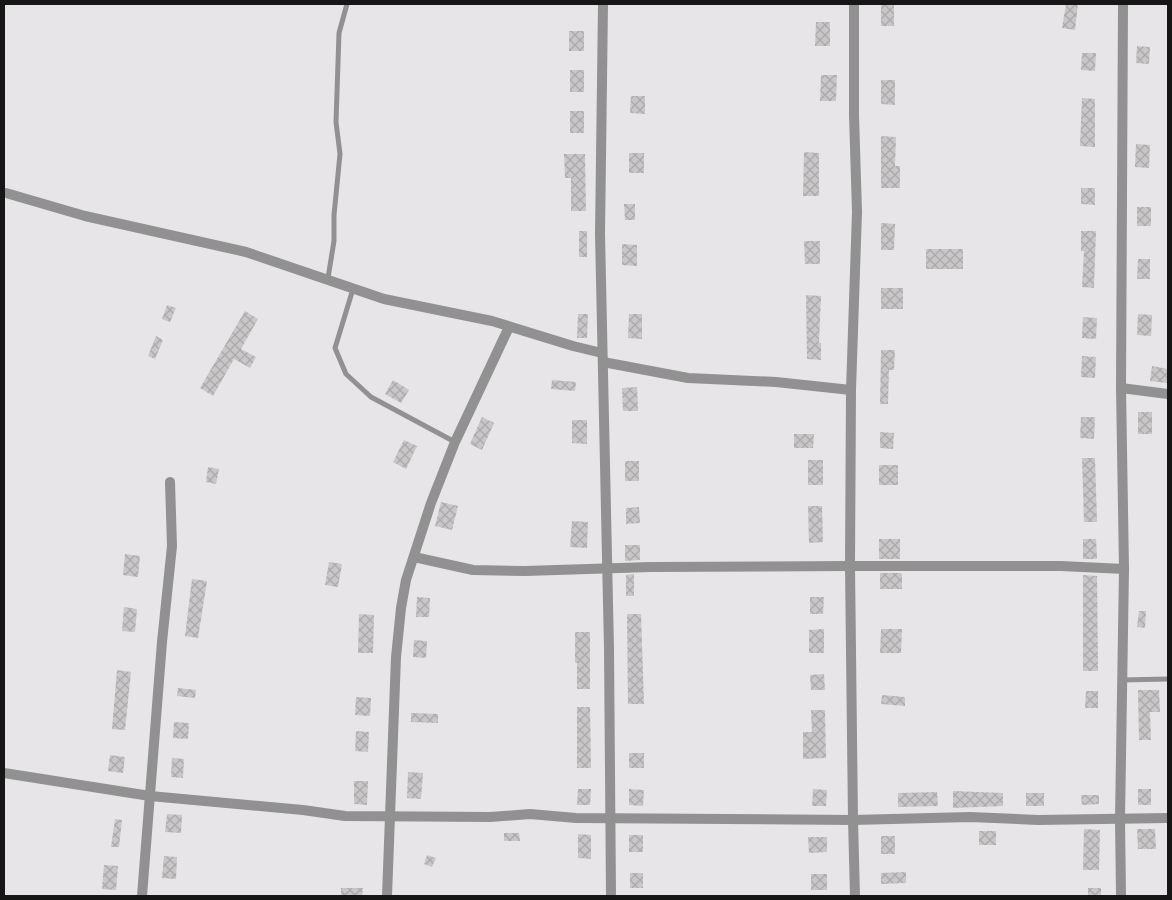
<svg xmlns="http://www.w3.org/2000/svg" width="1172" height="900" font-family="'Fira Sans Condensed',sans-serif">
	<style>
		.building { fill: url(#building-cross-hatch) }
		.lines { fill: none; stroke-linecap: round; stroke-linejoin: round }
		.service { stroke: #919192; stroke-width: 5 }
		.minor { stroke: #919192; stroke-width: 10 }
	</style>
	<defs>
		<pattern id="building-cross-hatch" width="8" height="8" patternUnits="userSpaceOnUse" patternTransform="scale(1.25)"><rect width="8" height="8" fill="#c9c6c8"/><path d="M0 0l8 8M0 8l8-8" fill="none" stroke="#aca9ab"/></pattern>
	</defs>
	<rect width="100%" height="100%" fill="#e7e5e8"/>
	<!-- building -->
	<g class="building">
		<polygon points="881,4 894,5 894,26 881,26"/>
		<polygon points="1066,4 1078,4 1075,30 1062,28"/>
		<polygon points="816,22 830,22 830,46 815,46"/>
		<rect x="569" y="31" width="15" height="20"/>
		<polygon points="1137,46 1150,47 1149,64 1136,63"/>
		<polygon points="1082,53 1096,53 1095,71 1081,70"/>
		<rect x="570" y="70" width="14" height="22"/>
		<polygon points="821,75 837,75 836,101 820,101"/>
		<polygon points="881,80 895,80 895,105 881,104"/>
		<polygon points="631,96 645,96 645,114 630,113"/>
		<polygon points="1082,98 1095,99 1095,147 1080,146"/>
		<rect x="570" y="111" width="14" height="22"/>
		<polygon points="881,136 896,137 895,166 900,166 900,188 881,188"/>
		<polygon points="1136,144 1150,145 1149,168 1135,167"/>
		<polygon points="804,152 819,153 819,196 803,196"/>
		<rect x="629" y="153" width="15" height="20"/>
		<polygon points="564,154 585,154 586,211 571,211 571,178 565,178"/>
		<polygon points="1081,188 1095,188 1095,205 1081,204"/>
		<polygon points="624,204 635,204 635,220 625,220"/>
		<rect x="1137" y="207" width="14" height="19"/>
		<polygon points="881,223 895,224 894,250 881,250"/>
		<rect x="579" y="231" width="8" height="26"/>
		<polygon points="1081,231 1096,231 1094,288 1082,287 1084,251 1081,251"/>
		<polygon points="804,241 820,241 820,264 805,264"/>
		<polygon points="622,244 637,245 637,266 622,265"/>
		<rect x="926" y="249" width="37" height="20"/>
		<polygon points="1138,259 1150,259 1150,279 1137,279"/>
		<rect x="881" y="288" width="22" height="21"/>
		<polygon points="806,295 821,296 819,343 821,343 821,360 807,359"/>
		<polygon points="167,305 176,308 170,322 162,319"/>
		<polygon points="245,311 258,319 241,349 256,357 250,368 234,359 213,396 200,388"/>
		<polygon points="578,314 588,314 587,338 577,338"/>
		<polygon points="629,314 642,314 642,339 628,338"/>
		<polygon points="1138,314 1152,315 1151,336 1137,335"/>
		<polygon points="1083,317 1097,318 1096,339 1082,338"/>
		<polygon points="156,336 163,340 155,359 148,356"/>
		<polygon points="881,350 895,350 894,370 889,370 888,404 880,404"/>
		<polygon points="1082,356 1096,357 1095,378 1081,377"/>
		<polygon points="1152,366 1168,369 1167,383 1150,381"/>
		<polygon points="393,380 409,390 401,403 385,394"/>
		<polygon points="552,380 576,382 575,391 551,389"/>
		<polygon points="637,387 638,411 623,411 622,388"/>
		<rect x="1138" y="412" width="14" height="22"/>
		<polygon points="482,417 494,423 482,450 470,444"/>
		<polygon points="1081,417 1095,417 1094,439 1080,438"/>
		<polygon points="572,420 587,420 587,444 572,443"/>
		<polygon points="880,432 894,433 893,449 880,448"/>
		<polygon points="794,434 814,434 813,448 794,448"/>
		<polygon points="404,440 417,446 406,469 393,462"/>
		<polygon points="1082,458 1095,458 1097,522 1084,522"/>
		<rect x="808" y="460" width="15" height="25"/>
		<rect x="625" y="461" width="14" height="20"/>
		<rect x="879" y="465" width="19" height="20"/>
		<polygon points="208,467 219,469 216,484 206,482"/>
		<polygon points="441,502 458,506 452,530 435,526"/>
		<polygon points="808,506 822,506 823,542 809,543"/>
		<polygon points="639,507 640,523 626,524 626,508"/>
		<polygon points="572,521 588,522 587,548 570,547"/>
		<rect x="879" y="539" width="21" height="20"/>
		<polygon points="1083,539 1096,539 1097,559 1083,559"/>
		<polygon points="625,545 640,545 640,560 625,561"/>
		<polygon points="125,554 140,556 138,577 123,575"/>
		<polygon points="329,562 342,564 338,587 325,585"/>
		<polygon points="880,573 900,573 902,574 902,589 880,589"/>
		<polygon points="634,574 634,596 626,596 626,575"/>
		<polygon points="1083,575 1097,576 1098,671 1083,671"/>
		<polygon points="192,579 207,581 198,638 185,636"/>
		<polygon points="417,597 430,598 429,617 416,617"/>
		<polygon points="810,597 824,597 823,614 810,614"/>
		<polygon points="124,607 137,609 135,632 122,631"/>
		<polygon points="1139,611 1146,611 1145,628 1137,627"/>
		<polygon points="359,614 374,615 373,653 358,653"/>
		<polygon points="627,614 641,614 644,704 628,704"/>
		<polygon points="824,629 824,653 809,653 809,630"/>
		<polygon points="881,629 902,629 901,653 880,653"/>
		<polygon points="575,632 590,632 590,689 577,689 577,663 575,663"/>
		<polygon points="414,640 427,641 426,658 413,657"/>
		<polygon points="117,670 131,672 125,730 112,729"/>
		<polygon points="824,674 825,690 811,690 810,675"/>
		<polygon points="178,688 196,690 195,698 177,696"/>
		<polygon points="1138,690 1159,690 1160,712 1150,712 1151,740 1139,740"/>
		<polygon points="1086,691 1098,691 1098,708 1085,708"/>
		<polygon points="882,695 905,697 905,706 881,704"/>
		<polygon points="356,697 371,698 370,716 355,715"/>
		<polygon points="577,707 590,707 591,768 577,768"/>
		<polygon points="811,710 825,710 826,758 803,759 803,732 812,732"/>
		<polygon points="411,713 438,714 438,723 411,722"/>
		<polygon points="174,722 189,723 188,739 173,738"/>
		<polygon points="356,731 369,732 368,752 355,751"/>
		<rect x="629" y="753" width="15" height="15"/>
		<polygon points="110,755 125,757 123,773 108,771"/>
		<polygon points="172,758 184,759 183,778 171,777"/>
		<polygon points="408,772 423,773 421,799 407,798"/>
		<polygon points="354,781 368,781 367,805 354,804"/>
		<polygon points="578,789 591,789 590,805 577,805"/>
		<polygon points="629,789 644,790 643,806 629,805"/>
		<polygon points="813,789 827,790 826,806 812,806"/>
		<rect x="1138" y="789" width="13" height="16"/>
		<polygon points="953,791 1003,793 1003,806 953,808"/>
		<polygon points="937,792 938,806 898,807 898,793"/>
		<rect x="1026" y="793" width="18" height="13"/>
		<polygon points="1081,795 1099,795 1099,804 1082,805"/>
		<polygon points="167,814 182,815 181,833 165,832"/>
		<polygon points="115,819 122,820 119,847 111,847"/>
		<polygon points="1084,829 1100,830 1099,870 1083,870"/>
		<polygon points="1137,829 1155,829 1156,849 1138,849"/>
		<rect x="979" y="831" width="17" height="14"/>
		<polygon points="504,833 519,833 520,841 504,841"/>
		<polygon points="578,834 591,835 591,859 578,858"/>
		<rect x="629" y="835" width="14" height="17"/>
		<rect x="881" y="836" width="14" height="18"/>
		<polygon points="808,837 827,837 827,852 809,853"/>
		<polygon points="427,855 436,858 432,867 424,864"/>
		<polygon points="164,856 177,857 176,879 162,878"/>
		<polygon points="104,865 118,866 116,890 102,889"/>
		<polygon points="906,872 906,883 881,884 881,873"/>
		<rect x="630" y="873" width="13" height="15"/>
		<rect x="811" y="874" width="16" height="16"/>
		<polygon points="341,888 363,888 362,896 341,896"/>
		<rect x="1088" y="888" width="13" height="8"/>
	</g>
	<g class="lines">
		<!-- service -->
		<g class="service">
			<polyline points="328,278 334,241 334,215 340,154 336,122 339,33 347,4"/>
			<polyline points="353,289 335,348 346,374 371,397 455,442"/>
			<polyline points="1122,680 1168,679"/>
		</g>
		<!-- minor -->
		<g class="minor">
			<polyline points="603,4 600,234 609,649 611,896"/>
			<polyline points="854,4 854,115 857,212 851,390 850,566 853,820 855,896"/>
			<polyline points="6,193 85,216 246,252 384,299 492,321 573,346 602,353"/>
			<polyline points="603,362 688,378 776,382 851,390"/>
			<polyline points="1121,388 1168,394"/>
			<polyline points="414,557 473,570 525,571 651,567 850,566 1061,566 1124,569"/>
			<polyline points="4,773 150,796 303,810 345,816 490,817 530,814 576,818 853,820 970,817 1038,820 1168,818"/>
			<polyline points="142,896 162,642 172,546 170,482"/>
			<polyline points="387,896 396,657 401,608 406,580 431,503 455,442 509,327"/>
			<polyline points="1121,896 1120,819 1124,569 1121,388 1123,4"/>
		</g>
	</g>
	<!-- border -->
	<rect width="1172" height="900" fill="none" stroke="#171617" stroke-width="10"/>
</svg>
